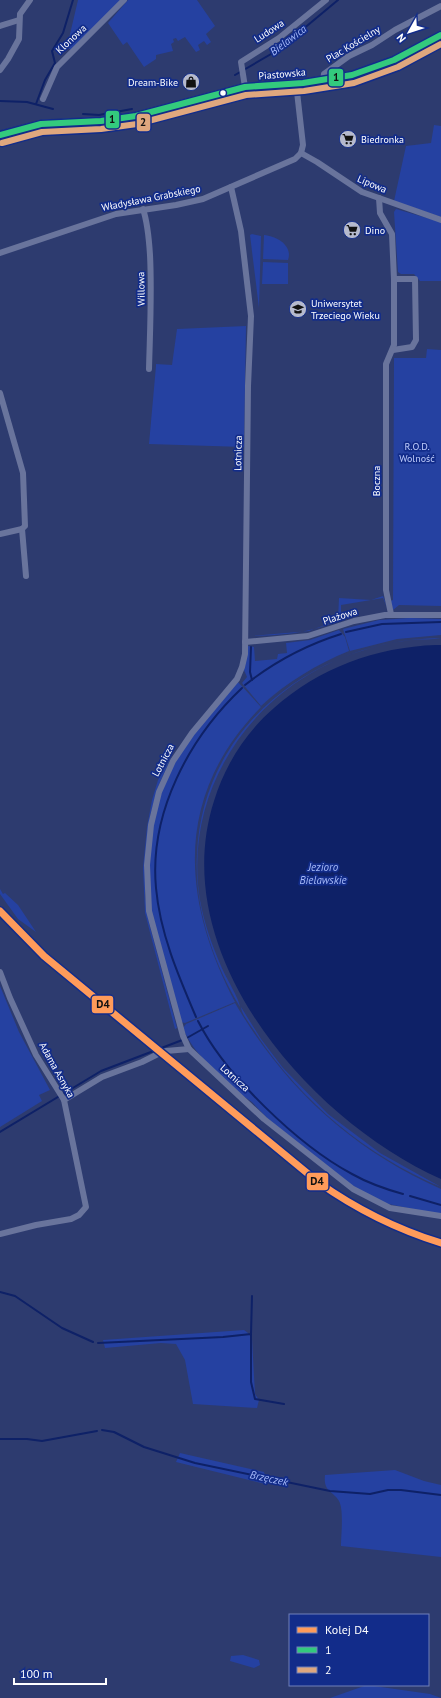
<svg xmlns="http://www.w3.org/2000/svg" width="441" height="1698" font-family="'PT Sans',sans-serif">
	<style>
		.green { fill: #2541a1 }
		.water { fill: #0e2167 }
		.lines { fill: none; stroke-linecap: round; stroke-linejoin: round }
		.stream { stroke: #0e2167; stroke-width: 2 }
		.minor { stroke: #69749c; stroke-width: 6 }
		.secondary { stroke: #6f7b9f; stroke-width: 8 }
		.bus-1-casing { stroke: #122c8a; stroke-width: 9 }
		.bus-2-casing { stroke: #122c8a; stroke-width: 9 }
		.bus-1 { stroke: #33ca7d; stroke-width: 6 }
		.bus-2 { stroke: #dfa77e; stroke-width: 6 }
		.rail-1-casing { stroke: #122c8a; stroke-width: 10 }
		.rail-1 { stroke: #ff9b5a; stroke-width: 7 }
		.bus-dot { fill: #fff; stroke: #122c8a; stroke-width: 1.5 }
		.labels { text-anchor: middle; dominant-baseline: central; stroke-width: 3.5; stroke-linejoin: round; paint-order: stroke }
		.street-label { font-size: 10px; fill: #fff; stroke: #122c8a }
		.poi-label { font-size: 10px; fill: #fff; stroke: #122c8a; text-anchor: start }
		.park-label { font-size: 10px; fill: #bfcdfc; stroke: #122c8a }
		.water-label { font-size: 11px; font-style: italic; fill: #a4b8f8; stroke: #122c8a }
		.line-badge { stroke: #122c8a; stroke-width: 1.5 }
		.pale-badge-label { font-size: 11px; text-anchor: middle; font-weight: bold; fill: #111 }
	</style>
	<rect width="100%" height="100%" fill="#2d3b6f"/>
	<!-- green -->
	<g class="green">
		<polygon points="78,0 124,0 72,51 67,47"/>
		<polygon points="128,0 197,0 215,26 206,34 211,42 207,45 204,41 198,45 200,50 196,52 185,37 178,41 176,38 173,39 174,42 171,44 173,51 156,55 156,59 144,67 127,42 123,45 108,23"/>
		<polygon points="434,125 441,126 441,217 394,201 406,146 431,143"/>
		<polygon points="396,209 441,222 441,281 420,281 414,274 401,274 398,272 394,212"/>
		<polygon points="252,234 261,236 259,308 250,235"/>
		<path d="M 264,235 C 277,236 293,246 288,260 L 263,259 Z"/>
		<polygon points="263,262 288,263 288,284 262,284"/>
		<polygon points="246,326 244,447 149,444 156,366 156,364 172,365 177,329"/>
		<polygon points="427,349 441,350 441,606 399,605 393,610 390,601 393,600 394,358 426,358"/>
		<path d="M 383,596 L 388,610 L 383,598 L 341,605 L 341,620 C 309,633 286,635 252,636 L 309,631 L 338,620 L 339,598 L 371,600 Z"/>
		<polygon points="410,618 441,619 441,635 397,639 350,651 343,629 379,620"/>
		<path d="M 339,630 L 345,637 L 349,651 C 317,664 287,682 261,706 L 242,683 L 247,677 L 244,670 L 248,646 L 254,647 L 255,661 L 277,659 L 278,654 L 287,653 L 286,643 L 310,640 Z"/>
		<path d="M 441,638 C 433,640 421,639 411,640 C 393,642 375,646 358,652 C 254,686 182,789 200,900 C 204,923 212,945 221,966 C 225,976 240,1000 240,1007 C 213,962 194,907 197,854 C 202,725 318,639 441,638 Z"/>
		<path d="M 238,682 L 261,707 C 174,795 181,899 235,1002 L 185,1023 L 181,1022 C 171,985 156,945 151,907 C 145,862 151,812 170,771 C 185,739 216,708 238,682 Z"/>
		<polygon points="173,753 158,787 150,816 145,860 145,895 149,923 177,1028 175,1029 145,913 143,868 147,827 152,800 158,780"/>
		<polygon points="0,889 3,894 5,893 18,905 36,932 18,919 0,894"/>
		<polygon points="0,986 19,1032 50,1090 39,1095 42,1101 0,1127"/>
		<path d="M 235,1003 C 284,1087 352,1150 441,1189 L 441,1215 L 379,1202 L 359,1192 L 267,1118 L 252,1102 L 243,1096 C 222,1076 194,1056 183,1028 L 186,1024 Z"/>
		<path d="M 241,1007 L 261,1039 L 283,1068 L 328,1114 L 380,1153 L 441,1187 C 367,1156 302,1102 257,1035 C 253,1028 241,1014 241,1007 Z"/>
		<polygon points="244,1330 248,1333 252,1339 255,1394 259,1400 257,1408 193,1404 185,1360 176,1344 161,1343 105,1348 103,1340"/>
		<polygon points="180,1453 264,1472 267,1481 265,1484 176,1462"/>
		<path d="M 395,1470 L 424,1481 L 441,1485 L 441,1557 L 341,1546 C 341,1535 344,1510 339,1501 C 333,1491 323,1492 325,1475 Z"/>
		<polygon points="243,1655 259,1660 260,1665 254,1668 230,1661 231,1656"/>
		<polygon points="367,1685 430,1694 441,1698 330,1698"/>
	</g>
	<!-- water -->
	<path class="water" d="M 436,645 L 441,645 L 441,1179 C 309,1120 165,954 214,801 C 225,765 246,732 274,708 C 319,668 376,647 436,645 Z"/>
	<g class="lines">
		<!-- stream -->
		<g class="stream">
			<polyline points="235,75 278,50 338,0"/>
			<polyline points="0,101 27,102 53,109"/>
			<polyline points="36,104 45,80 55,63 52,51 63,33 73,0"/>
			<polyline points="83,114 99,115 132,109"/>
			<polyline points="346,632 382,624 441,622"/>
			<polyline points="251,647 250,672 252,680"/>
			<path d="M 245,685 C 274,662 306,645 341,634"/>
			<path d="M 196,1017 C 178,975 160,933 156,888 C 149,813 189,738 242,688"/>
			<path d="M 198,1021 C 225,1075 298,1145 352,1174 C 368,1183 385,1189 403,1194"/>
			<polyline points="0,1132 101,1071 185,1039 208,1026"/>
			<polyline points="410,1196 441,1205"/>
			<polyline points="0,1292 15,1296 62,1328 93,1342"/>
			<polyline points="251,1334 251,1382 255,1399 284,1404"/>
			<polyline points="98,1343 223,1337 251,1334 252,1296"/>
			<polyline points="102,1430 114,1432 144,1447 195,1463 330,1491 370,1494 388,1490 401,1490 441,1495"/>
			<polyline points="0,1439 27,1439 42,1441 97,1431"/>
		</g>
		<!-- minor -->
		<g class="minor">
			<polyline points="0,26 19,20"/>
			<polyline points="0,70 8,59 19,39 20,14 30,0"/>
			<polyline points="323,80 324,74 349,56 372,45 395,30 441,6"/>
			<polyline points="245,87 241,62 279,38 326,0"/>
			<polyline points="43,99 57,67 124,0"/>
			<polyline points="301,153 317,162 362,192 441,220"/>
			<polyline points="231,187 241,231 251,316 248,386 245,654 242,667 237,679 192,733 173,761 159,792 151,825 147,865 149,911 183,1036 189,1049 264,1119 353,1189 390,1208 441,1216"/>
			<polyline points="379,198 380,213 392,234 394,279 394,345 386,364 386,590 391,614"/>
			<path d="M 143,209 C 148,224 149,239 150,255 C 152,293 150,330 149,369"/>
			<polyline points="0,253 116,214 176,205 203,199 295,159 301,153 303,145 296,83"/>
			<polyline points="393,350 412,347 416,340 415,279 394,279"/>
			<polyline points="0,393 23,473 25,526 22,529 26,576"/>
			<polyline points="0,534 22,529"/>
			<polyline points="245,642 308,636 354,621 385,615 441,615"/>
			<polyline points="0,972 10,998 36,1055 64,1100 86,1207 79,1215 71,1219 36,1225 0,1234"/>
			<polyline points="64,1100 102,1077 142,1062 156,1055 166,1051 189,1049"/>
		</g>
		<!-- secondary -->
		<polyline class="secondary" points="0,135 41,124 101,121 136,116 245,87 303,83 352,75 394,60 441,35"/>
		<defs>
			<polyline id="bus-1" points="0,135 41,124 101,121 136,116 245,87 303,83 352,75 394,60 441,35"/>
			<polyline id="bus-2" points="2,143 42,132 101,129 137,124 246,95 304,91 354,83 398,67 441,44"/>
		</defs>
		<!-- bus-1 casing -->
		<use href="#bus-1" class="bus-1-casing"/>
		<!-- bus-2 casing -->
		<use href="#bus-2" class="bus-2-casing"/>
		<!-- bus-1 -->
		<use href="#bus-1" class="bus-1"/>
		<!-- bus-2 -->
		<use href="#bus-2" class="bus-2"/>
		<defs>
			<path id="rail-1" d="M 0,911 L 44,956 L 318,1182 C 356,1209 396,1229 441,1243"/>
		</defs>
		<!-- rail-1 casing -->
		<use href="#rail-1" class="rail-1-casing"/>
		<!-- rail-1 -->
		<use href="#rail-1" class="rail-1"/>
	</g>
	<!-- icons -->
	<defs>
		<symbol id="shop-disc" viewBox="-11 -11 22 22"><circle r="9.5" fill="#b6bacd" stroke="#122c8a"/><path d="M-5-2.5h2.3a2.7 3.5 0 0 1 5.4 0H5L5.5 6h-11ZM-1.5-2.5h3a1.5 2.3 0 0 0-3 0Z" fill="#111"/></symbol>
		<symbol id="supermarket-disc" viewBox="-11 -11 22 22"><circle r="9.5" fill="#b6bacd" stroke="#122c8a"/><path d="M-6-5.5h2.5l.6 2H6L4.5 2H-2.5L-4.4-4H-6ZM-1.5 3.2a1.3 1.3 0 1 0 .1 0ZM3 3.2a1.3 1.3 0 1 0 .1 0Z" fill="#111"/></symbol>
		<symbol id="university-disc" viewBox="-11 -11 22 22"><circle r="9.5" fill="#b6bacd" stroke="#122c8a"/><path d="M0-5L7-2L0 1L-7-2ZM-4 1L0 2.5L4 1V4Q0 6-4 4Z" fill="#111"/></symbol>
	</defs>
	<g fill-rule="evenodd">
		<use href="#shop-disc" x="181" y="72" width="20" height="20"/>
		<use href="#supermarket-disc" x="338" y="129" width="20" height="20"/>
		<use href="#supermarket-disc" x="342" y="220" width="20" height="20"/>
		<use href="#university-disc" x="288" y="299" width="20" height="20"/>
	</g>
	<!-- markers -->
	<circle class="bus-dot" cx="223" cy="93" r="3.5"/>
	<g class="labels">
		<!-- street labels -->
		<g class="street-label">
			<text transform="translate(269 31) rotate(-33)">Ludowa</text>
			<text transform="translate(71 39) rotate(-43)">Klonowa</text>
			<text transform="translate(353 44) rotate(-31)">Plac Kościelny</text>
			<text transform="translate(282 74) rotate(-5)">Piastowska</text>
			<text transform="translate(372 184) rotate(23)">Lipowa</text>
			<text transform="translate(151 198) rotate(-11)">Władysława Grabskiego</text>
			<text transform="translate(141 289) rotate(-91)">Willowa</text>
			<text transform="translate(238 453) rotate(-89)">Lotnicza</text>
			<text transform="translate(376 481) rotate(-90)">Boczna</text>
			<text transform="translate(340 616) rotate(-18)">Plażowa</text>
			<text transform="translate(163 760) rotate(-62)">Lotnicza</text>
			<text transform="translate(57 1070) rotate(61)">Adama Asnyka</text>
			<text transform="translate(235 1078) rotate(42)">Lotnicza</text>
		</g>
		<!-- poi labels -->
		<g class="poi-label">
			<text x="178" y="82" text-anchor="end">Dream-Bike</text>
			<text x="361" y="139">Biedronka</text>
			<text x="365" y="230">Dino</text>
			<text x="311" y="303">Uniwersytet<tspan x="311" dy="12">Trzeciego Wieku</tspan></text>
		</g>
		<!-- park labels -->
		<g class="park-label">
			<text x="417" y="446">R.O.D.<tspan x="417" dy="12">Wolność</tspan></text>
		</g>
		<!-- water labels -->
		<g class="water-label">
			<text transform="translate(288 40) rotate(-37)">Bielawica</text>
			<text x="323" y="867">Jezioro<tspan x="323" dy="13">Bielawskie</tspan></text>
			<text transform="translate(269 1478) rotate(12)">Brzęczek</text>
		</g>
	</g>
	<g class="line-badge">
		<rect x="328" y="68" width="16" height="19" rx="4" fill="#33ca7d"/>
		<rect x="105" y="110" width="15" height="19" rx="4" fill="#33ca7d"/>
		<rect x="136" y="113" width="15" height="19" rx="4" fill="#dfa77e"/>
		<rect x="91" y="995" width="23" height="19" rx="4" fill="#ff9b5a"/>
		<rect x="306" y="1172" width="23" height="19" rx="4" fill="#ff9b5a"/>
	</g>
	<g class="pale-badge-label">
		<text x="336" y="81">1</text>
		<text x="112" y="123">1</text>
		<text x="143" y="126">2</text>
		<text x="103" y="1008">D4</text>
		<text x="317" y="1185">D4</text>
	</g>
	<!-- legend -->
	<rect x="289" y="1614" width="140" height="72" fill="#122c8a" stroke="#7180b9"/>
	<rect x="297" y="1627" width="20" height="6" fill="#ff9b5a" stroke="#7180b9"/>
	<text x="325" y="1634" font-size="12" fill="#ffffff">Kolej D4</text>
	<rect x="297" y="1647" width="20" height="6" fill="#33ca7d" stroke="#7180b9"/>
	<text x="325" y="1654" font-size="12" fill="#ffffff">1</text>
	<rect x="297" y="1667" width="20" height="6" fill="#dfa77e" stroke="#7180b9"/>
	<text x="325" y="1674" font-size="12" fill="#ffffff">2</text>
	<!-- north arrow -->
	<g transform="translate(409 32) rotate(231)" stroke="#122c8a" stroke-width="3" paint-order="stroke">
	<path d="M0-3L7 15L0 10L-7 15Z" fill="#ffffff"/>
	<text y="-6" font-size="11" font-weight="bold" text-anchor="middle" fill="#ffffff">N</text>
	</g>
	<!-- scale -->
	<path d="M14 1678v6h92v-6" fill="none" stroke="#ffffff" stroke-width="2"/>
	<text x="20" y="1678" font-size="12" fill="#ffffff" stroke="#122c8a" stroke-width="3" paint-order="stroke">100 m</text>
</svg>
